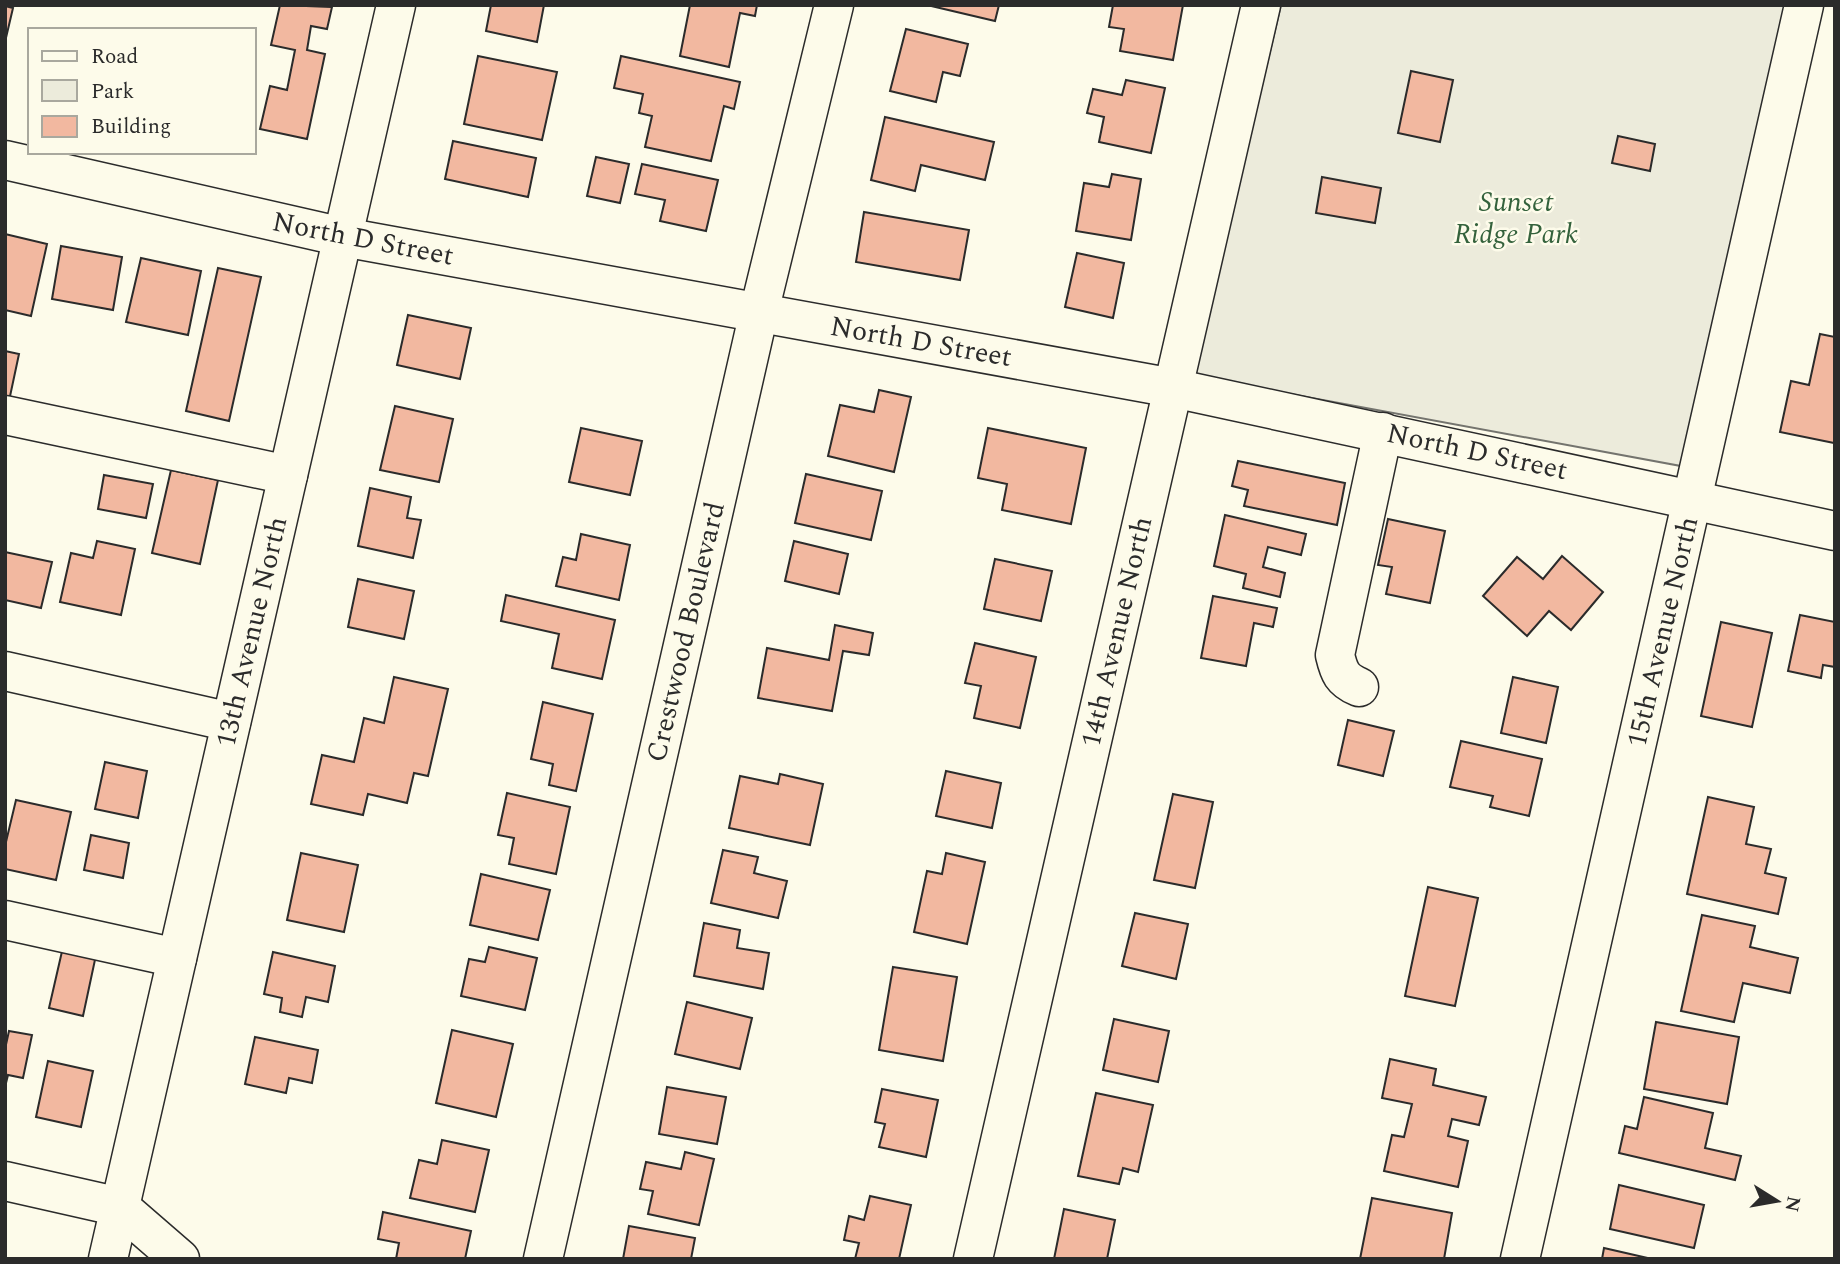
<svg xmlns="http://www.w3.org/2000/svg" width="1840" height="1264" font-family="Spectral,serif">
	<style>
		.green { fill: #ecebdb; stroke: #74746e; stroke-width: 2 }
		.building { fill: #f2b8a0; stroke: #2b2b2b; stroke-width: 2 }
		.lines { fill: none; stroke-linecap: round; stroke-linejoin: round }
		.minor-casing { stroke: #2b2b2b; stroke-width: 41 }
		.minor { stroke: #fdfbea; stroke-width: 38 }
		.labels { text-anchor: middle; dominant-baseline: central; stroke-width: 5; stroke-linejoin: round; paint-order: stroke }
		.park-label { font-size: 28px; font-style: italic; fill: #34623c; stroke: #fdfbea }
		.street-label { font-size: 28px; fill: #2b2b2b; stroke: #fdfbea }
	</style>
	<rect width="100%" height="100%" fill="#fdfbea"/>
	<!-- green -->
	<polygon class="green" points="1281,5 1785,5 1681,466 1193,376"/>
	<!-- building -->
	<g class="building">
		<polygon points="280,5 332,7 327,29 311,26 307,50 325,54 307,139 260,129 270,86 287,90 295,50 271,45"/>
		<polygon points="491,5 544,5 537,42 486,31"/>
		<polygon points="690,5 757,5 755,16 740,13 729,67 680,56"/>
		<polygon points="927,5 999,5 995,21"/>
		<polygon points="1113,5 1183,5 1173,60 1120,51 1124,29 1109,27"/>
		<polygon points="5,6 13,8 5,42"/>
		<polygon points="906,29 968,44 960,76 943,72 936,102 890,91"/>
		<polygon points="478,56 557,72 542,140 464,124"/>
		<polygon points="621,56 740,82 734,109 724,106 711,161 645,147 652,116 639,113 643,94 614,88"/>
		<polygon points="1411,71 1453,80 1440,142 1398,133"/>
		<polygon points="1126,80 1165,88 1151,153 1099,142 1104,117 1087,113 1093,89 1122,95"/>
		<polygon points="885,117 994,142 985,180 921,165 915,191 871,180"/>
		<polygon points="1618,136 1655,144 1650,171 1612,163"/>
		<polygon points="453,141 536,158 528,197 445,179"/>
		<polygon points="596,157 629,164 620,203 587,196"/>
		<polygon points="642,164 718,180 706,231 660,221 665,200 635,194"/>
		<polygon points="1112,174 1141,179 1131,240 1076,231 1084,183 1109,187"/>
		<polygon points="1322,177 1381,188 1375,223 1316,213"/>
		<polygon points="864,212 969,230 960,280 856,262"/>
		<polygon points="5,234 47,244 31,316 5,310"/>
		<polygon points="61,246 122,257 113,310 52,299"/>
		<polygon points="1077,253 1124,263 1113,318 1065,307"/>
		<polygon points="141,258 201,271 188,335 126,322"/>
		<polygon points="218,268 261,277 229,421 186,411"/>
		<polygon points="408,315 471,328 460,379 397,365"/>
		<polygon points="1820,334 1835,337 1834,443 1780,432 1791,381 1809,385"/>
		<polygon points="5,351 19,354 9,401 5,401"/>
		<polygon points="879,390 911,397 894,472 828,456 840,405 874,412"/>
		<polygon points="395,406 453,419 439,482 380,470"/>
		<polygon points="581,428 642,441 630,495 569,482"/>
		<polygon points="988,428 1086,448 1071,524 1002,510 1007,484 978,478"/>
		<polygon points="1238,461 1345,483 1337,525 1244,506 1248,490 1232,486"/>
		<polygon points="171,470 218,480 200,564 152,553"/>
		<polygon points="806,474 882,491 871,540 795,523"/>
		<polygon points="104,475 153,484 146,518 98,509"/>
		<polygon points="370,488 411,497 407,518 421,520 413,558 358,546"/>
		<polygon points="1225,515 1306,534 1301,555 1268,547 1263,567 1285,573 1280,597 1243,588 1246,574 1214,566"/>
		<polygon points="1388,519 1445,531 1430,603 1386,594 1392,567 1378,565"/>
		<polygon points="581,534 630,545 619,600 556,586 563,557 576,560"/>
		<polygon points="97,541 135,549 121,615 60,602 71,553 93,558"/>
		<polygon points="794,541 848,554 839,594 785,581"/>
		<polygon points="5,552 52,562 41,608 5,600"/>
		<polygon points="1562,556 1603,592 1571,630 1549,611 1527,636 1483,596 1517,557 1543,579"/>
		<polygon points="995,559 1052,571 1041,621 984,609"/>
		<polygon points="358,579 414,591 404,639 348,627"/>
		<polygon points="506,595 615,620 602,679 552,668 559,634 501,621"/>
		<polygon points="1213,596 1277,608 1273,627 1254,623 1246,666 1201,658"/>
		<polygon points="1800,615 1835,622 1835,667 1823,665 1821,678 1788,671"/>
		<polygon points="1721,622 1772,633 1752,727 1701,716"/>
		<polygon points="835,625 873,633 869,655 843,651 832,711 758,698 767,648 829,660"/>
		<polygon points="975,643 1036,657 1020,728 974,718 981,686 965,683"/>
		<polygon points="394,677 448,689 428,776 414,773 407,803 368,794 363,815 311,804 322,755 354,762 364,718 384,723"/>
		<polygon points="1513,677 1558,687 1546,743 1501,733"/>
		<polygon points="543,702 593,714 576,791 549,785 553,764 531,759"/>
		<polygon points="1348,720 1394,731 1383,776 1338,765"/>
		<polygon points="1461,741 1542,759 1529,816 1490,807 1493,796 1450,787"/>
		<polygon points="105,762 147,771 138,818 95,809"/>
		<polygon points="946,771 1001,783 992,828 936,816"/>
		<polygon points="780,774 823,784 810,845 729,828 740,776 778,784"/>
		<polygon points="507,793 570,807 556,874 509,864 514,838 498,835"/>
		<polygon points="1173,794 1213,802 1195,888 1154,880"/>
		<polygon points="1708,797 1754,807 1746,844 1771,849 1765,873 1786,878 1778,914 1687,894"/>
		<polygon points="16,800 71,812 56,880 5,869 5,846"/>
		<polygon points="91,835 129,843 123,878 84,870"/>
		<polygon points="723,850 758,857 754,873 787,881 778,918 711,903"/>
		<polygon points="301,853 358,865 344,932 287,920"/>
		<polygon points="946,853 985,862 967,944 914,932 927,871 942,874"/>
		<polygon points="481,874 550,890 538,940 470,925"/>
		<polygon points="1428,887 1478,898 1455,1006 1405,996"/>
		<polygon points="1135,913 1188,924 1176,979 1122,966"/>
		<polygon points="1702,915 1755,926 1750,947 1798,958 1790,993 1743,983 1734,1022 1681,1011"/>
		<polygon points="704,923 740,930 737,948 769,953 763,989 694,976"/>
		<polygon points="63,947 96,955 83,1016 49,1008"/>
		<polygon points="489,947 537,958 525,1010 461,996 469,959 485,962"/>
		<polygon points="273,952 335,966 328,1002 306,997 302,1017 280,1012 282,998 264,994"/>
		<polygon points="893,967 957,977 943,1061 879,1050"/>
		<polygon points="687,1002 752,1018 740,1069 675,1054"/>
		<polygon points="1114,1019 1169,1031 1158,1082 1103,1070"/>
		<polygon points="1656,1022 1739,1037 1727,1104 1644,1089"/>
		<polygon points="452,1030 513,1044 496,1117 436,1103"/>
		<polygon points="9,1031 32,1035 23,1078 8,1075 5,1087 5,1049"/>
		<polygon points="255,1037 318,1050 312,1083 289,1078 286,1093 245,1084"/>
		<polygon points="1390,1059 1436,1069 1433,1085 1486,1097 1479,1125 1452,1119 1448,1136 1468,1141 1458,1187 1384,1171 1392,1135 1404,1137 1412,1104 1382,1098"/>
		<polygon points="48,1061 93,1071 81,1127 36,1117"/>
		<polygon points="667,1087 726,1097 717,1144 659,1134"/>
		<polygon points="882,1089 938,1100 926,1157 879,1147 885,1124 875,1122"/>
		<polygon points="1096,1093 1153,1105 1138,1172 1123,1168 1119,1184 1078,1176"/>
		<polygon points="1644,1097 1713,1113 1705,1148 1741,1156 1735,1180 1619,1153 1625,1126 1637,1129"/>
		<polygon points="442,1140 489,1150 475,1212 410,1198 419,1160 437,1164"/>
		<polygon points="685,1152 714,1159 699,1225 648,1214 653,1191 640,1189 646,1162 681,1169"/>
		<polygon points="1619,1185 1704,1205 1694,1248 1610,1229"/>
		<polygon points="870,1196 911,1205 899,1259 855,1259 859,1243 844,1240 849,1216 864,1220"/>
		<polygon points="1372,1198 1452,1213 1444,1259 1360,1259"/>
		<polygon points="1064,1209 1115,1220 1107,1259 1054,1259"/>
		<polygon points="383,1212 471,1231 465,1259 396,1259 399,1243 378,1239"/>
		<polygon points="629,1226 695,1238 691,1259 623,1259"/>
		<polygon points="1604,1248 1652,1259 1602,1259"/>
	</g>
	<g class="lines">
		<defs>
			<g id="minor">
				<polyline points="5,160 343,237 1173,388 1835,531"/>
				<polyline points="5,415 288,475"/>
				<polyline points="5,671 231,722"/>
				<path d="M 1359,687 C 1342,680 1339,672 1335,655 L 1383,432"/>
				<polyline points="5,920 177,958"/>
				<polyline points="5,1181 120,1207 180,1259"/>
				<polyline points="108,1259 396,5"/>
				<polyline points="543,1259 759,312 834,5"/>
				<polyline points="973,1259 1261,5"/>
				<polyline points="1520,1259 1804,5"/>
			</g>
		</defs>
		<!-- minor casing -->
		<use href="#minor" class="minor-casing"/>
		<!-- minor -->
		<use href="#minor" class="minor"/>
	</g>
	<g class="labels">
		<!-- park labels -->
		<g class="park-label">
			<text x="1516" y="202">Sunset<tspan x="1516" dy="32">Ridge Park</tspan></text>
		</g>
		<!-- street labels -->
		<g class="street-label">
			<text transform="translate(363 239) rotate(11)">North D Street</text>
			<text transform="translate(921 342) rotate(10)">North D Street</text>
			<text transform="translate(1477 452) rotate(12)">North D Street</text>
			<text transform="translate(252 632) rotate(-77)">13th Avenue North</text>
			<text transform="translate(686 632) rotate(-77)">Crestwood Boulevard</text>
			<text transform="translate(1117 632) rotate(-77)">14th Avenue North</text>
			<text transform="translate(1663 632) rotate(-77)">15th Avenue North</text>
		</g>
	</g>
	<!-- border -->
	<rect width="1840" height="1264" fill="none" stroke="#2b2b2b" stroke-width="14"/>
	<!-- legend -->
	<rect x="28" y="28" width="228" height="126" fill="#fdfbea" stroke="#a9a89e" stroke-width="2"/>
	<rect x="42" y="51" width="35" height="10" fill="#fdfbea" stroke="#a9a89e" stroke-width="2"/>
	<text x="91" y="63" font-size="21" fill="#2b2b2b">Road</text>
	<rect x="42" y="80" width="35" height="21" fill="#ecebdb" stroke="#a9a89e" stroke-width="2"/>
	<text x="91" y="98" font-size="21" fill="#2b2b2b">Park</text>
	<rect x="42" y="116" width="35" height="21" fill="#f2b8a0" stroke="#a9a89e" stroke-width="2"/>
	<text x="91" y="133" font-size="21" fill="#2b2b2b">Building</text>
	<!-- north arrow -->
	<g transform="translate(1777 1201) rotate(101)" stroke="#fdfbea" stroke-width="5" paint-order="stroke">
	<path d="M0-5L12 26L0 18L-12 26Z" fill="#2b2b2b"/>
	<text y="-10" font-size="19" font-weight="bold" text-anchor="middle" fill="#2b2b2b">N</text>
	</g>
</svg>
